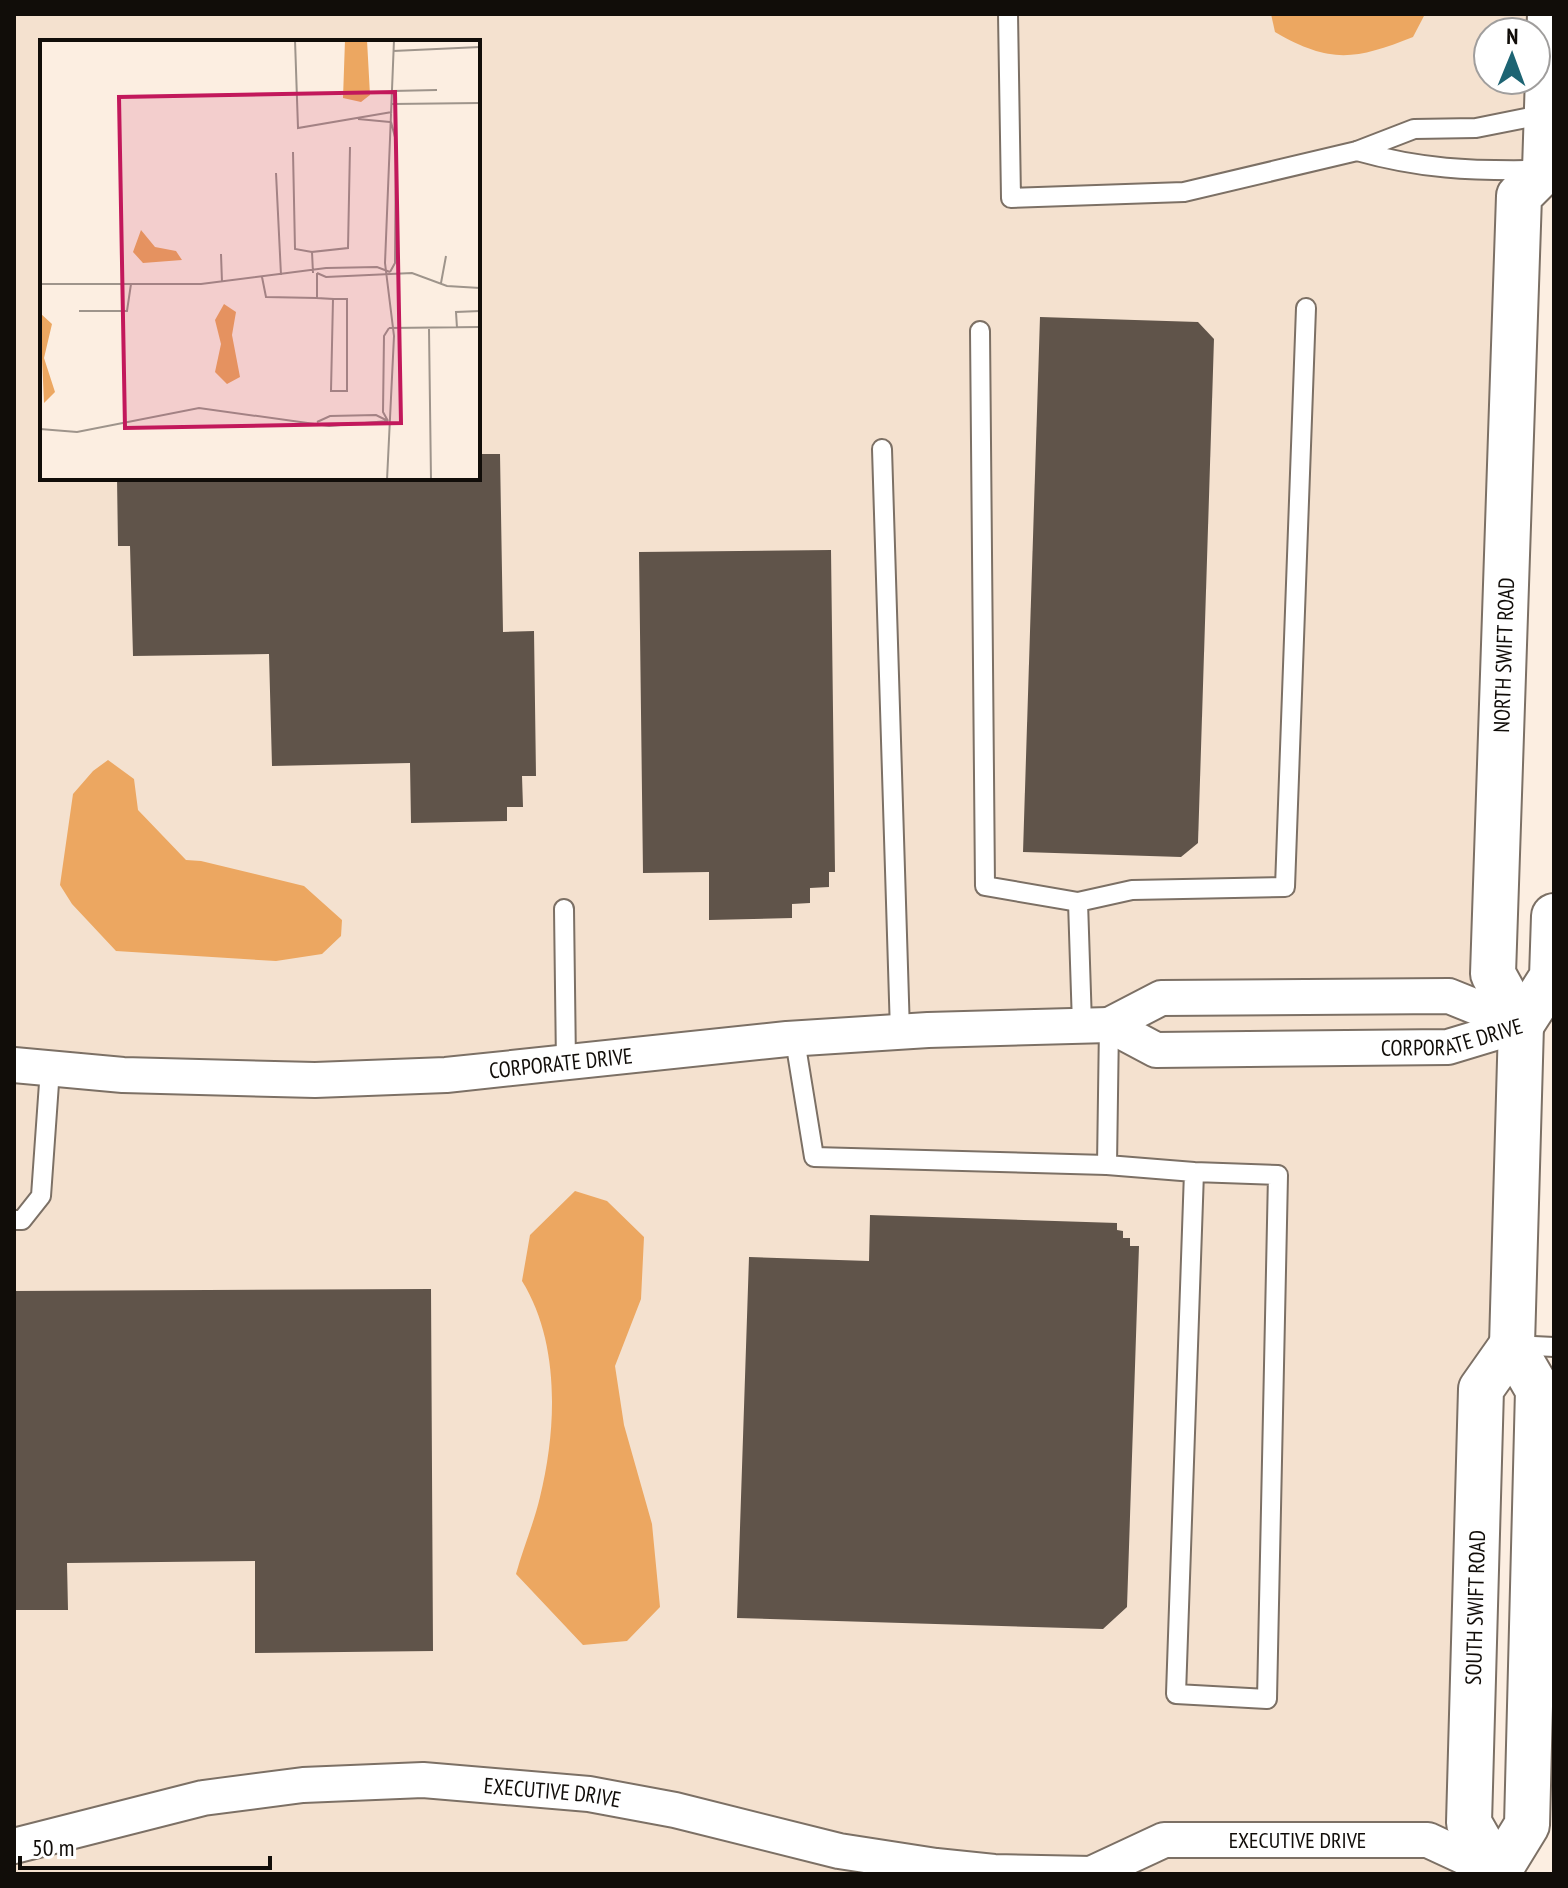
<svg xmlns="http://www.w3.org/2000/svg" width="1568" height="1888" font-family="'PT Sans Narrow',sans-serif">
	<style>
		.built { fill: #f4e1cf; fill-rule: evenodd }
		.water { fill: #eca761 }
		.building { fill: #60544a }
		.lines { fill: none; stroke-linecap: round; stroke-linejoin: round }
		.lane-casing { stroke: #7c7065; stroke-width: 22 }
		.street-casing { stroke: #7c7065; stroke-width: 38 }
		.secondary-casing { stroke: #7c7065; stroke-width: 48 }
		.lane { stroke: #fff; stroke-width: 18 }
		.street { stroke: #fff; stroke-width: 34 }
		.secondary { stroke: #fff; stroke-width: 44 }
		.labels { text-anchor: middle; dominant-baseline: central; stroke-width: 8; stroke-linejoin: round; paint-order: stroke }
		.street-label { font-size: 22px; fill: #110d09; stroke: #fff }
		.inset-road { fill: none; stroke: #9e948b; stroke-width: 2 }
		.view { fill: #c2185b; fill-opacity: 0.15; stroke: #c2185b; stroke-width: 4 }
		.inset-edge { fill: none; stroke: #110d09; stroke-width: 4 }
	</style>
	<rect width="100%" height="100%" fill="#fceee1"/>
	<!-- built -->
	<path class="built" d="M 14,14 L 1542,14 L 1478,1874 L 14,1874 ZM 1488,32 L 1536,32 L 1536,80 L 1488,80 ZM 42,42 L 478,42 L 478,478 L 42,478 Z"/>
	<!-- water -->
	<g class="water">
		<path d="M 1271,14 L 1425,14 L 1413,37 C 1355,60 1330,64 1275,32 Z"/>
		<polygon points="108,760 134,779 138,810 186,860 201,861 304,886 342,920 341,936 322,954 276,961 116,951 72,904 60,885 73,794 93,771"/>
		<path d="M 575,1191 L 607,1201 L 644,1237 L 641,1299 L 615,1366 L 624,1425 L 652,1524 L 660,1607 L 627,1641 L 583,1645 L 516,1574 C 523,1548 534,1523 540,1497 C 557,1428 560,1342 522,1281 L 530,1235 Z"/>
	</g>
	<!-- building -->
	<g class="building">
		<polygon points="1040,317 1198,322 1214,339 1198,843 1181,857 1023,852"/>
		<polygon points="478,454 500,454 503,632 534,631 536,776 522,776 523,807 507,807 507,821 411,823 410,763 272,766 269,654 133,656 130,546 118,546 117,478 478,478"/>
		<polygon points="831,550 835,872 829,872 829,887 810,888 810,903 792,904 792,918 709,920 709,872 643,873 639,552"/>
		<polygon points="870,1215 1117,1223 1117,1230 1123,1231 1123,1238 1130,1238 1130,1246 1139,1246 1127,1607 1103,1629 737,1618 749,1257 869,1261"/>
		<polygon points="431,1289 433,1651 255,1653 255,1561 67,1563 68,1610 14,1610 14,1291"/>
	</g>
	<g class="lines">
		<defs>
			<g id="lane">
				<polyline points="1008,14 1011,198 1184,192 1357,151 1414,129 1476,128 1546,114"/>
				<path d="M 1357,151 C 1421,169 1470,171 1536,170"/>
				<polyline points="980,331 985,886 1078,902"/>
				<polyline points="882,449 900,1032"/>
				<polyline points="564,909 566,1064"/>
				<polyline points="1082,1024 1078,902 1132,890 1285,887 1306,308"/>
				<polyline points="1109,1025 1107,1165 1194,1172 1176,1694 1267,1699 1278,1175 1194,1172"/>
				<polyline points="795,1040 814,1157 1107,1165"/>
				<polyline points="14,1220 22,1220 41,1196 50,1069"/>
				<polyline points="1515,1345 1554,1347"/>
			</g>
			<g id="street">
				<polyline points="1109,1025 1161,998 1449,996 1521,1025"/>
				<path id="s1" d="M 14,1065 L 123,1075 L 315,1080 L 446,1075 L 787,1039 L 928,1030 L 1109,1025 L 1156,1050 L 1448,1047 L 1521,1025"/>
				<path id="s2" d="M 14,1846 L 203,1798 L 303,1785 L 423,1780 L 589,1794 L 675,1810 L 839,1851 L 936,1866 L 994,1872 L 1092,1874"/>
				<path id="s3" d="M 1091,1874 L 1164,1840 L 1428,1840 L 1497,1872"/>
			</g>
			<g id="secondary">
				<polyline points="1521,1025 1552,977 1554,916"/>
				<path id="s4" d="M 1497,1872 L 1469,1823 L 1481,1389 L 1512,1345"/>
				<path id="s5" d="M 1497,1874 L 1527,1825 L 1538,1390 L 1512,1345 L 1521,1025 L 1493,974 L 1519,196 L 1545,170 L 1550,14"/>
			</g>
		</defs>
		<!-- lane casing -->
		<use href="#lane" class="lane-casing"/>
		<!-- street casing -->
		<use href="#street" class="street-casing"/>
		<!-- secondary casing -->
		<use href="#secondary" class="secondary-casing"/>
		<!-- lane -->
		<use href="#lane" class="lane"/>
		<!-- street -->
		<use href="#street" class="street"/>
		<!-- secondary -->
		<use href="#secondary" class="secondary"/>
	</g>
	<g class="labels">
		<!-- street labels -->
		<g class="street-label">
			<text stroke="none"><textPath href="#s5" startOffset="1242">NORTH SWIFT ROAD</textPath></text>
			<text stroke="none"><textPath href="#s1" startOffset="1448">CORPORATE DRIVE</textPath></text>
			<text stroke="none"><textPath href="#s1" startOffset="548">CORPORATE DRIVE</textPath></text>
			<text stroke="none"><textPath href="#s4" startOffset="272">SOUTH SWIFT ROAD</textPath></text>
			<text stroke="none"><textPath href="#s2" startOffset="546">EXECUTIVE DRIVE</textPath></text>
			<text stroke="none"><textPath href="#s3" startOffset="214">EXECUTIVE DRIVE</textPath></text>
		</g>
	</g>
	<!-- overview -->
	<g transform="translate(40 40)">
		<rect width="440" height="440" fill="#fceee1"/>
		<path d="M 305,0 L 327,0 L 330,55 L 321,62 L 303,58 ZM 101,190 L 115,207 L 136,211 L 142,220 L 103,223 L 93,212 ZM 184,264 L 196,272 L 192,295 L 200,337 L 187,344 L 175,332 L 181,304 L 175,280 ZM 0,273 L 12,284 L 4,318 L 15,352 L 4,363 Z" fill="#eca761"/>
		<path class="inset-road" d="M 255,0 L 258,88 L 352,72M 353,11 L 440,7M 352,51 L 397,50M 352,64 L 440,63M 318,79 L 350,82M 253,112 L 255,209 L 272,212M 236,133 L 241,235M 181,214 L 182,242M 350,232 L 355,223 L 356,101 L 351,82M 273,233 L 272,212 L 308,208 L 310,107M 277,233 L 277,258 L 293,259 L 291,351 L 307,351 L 307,259 L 293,259M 277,233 L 286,237 L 372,233 L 407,246 L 440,248M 222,237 L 226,257 L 277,258M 401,243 L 406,216M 0,244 L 161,244 L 286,228 L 337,227 L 350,232M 39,271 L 87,271 L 91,244M 349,288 L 440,287M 417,288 L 416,272 L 440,271M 389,289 L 391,440M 348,381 L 343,372 L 344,296 L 349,288M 277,382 L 290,376 L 336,375 L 348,381M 0,389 L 37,392 L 159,368 L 289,386 L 348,381M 347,440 L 354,296 L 345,223 L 354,0"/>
		<path class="view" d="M 355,52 L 361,383 L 85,388 L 79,57 Z"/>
		<rect width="440" height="440" class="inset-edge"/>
	</g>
	<!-- border -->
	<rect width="1568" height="1888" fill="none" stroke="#110d09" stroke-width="32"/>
	<!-- north arrow -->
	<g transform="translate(1512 56) rotate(1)"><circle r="38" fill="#ffffff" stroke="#a09e9d" stroke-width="2"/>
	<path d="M0-6L14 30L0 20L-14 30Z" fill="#1d6473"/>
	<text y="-12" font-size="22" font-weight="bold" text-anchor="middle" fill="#110d09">N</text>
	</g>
	<!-- scale -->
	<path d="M20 1856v12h250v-12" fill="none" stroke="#110d09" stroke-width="4"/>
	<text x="32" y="1856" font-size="24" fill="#110d09" stroke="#ffffff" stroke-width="6" paint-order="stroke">50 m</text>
</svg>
